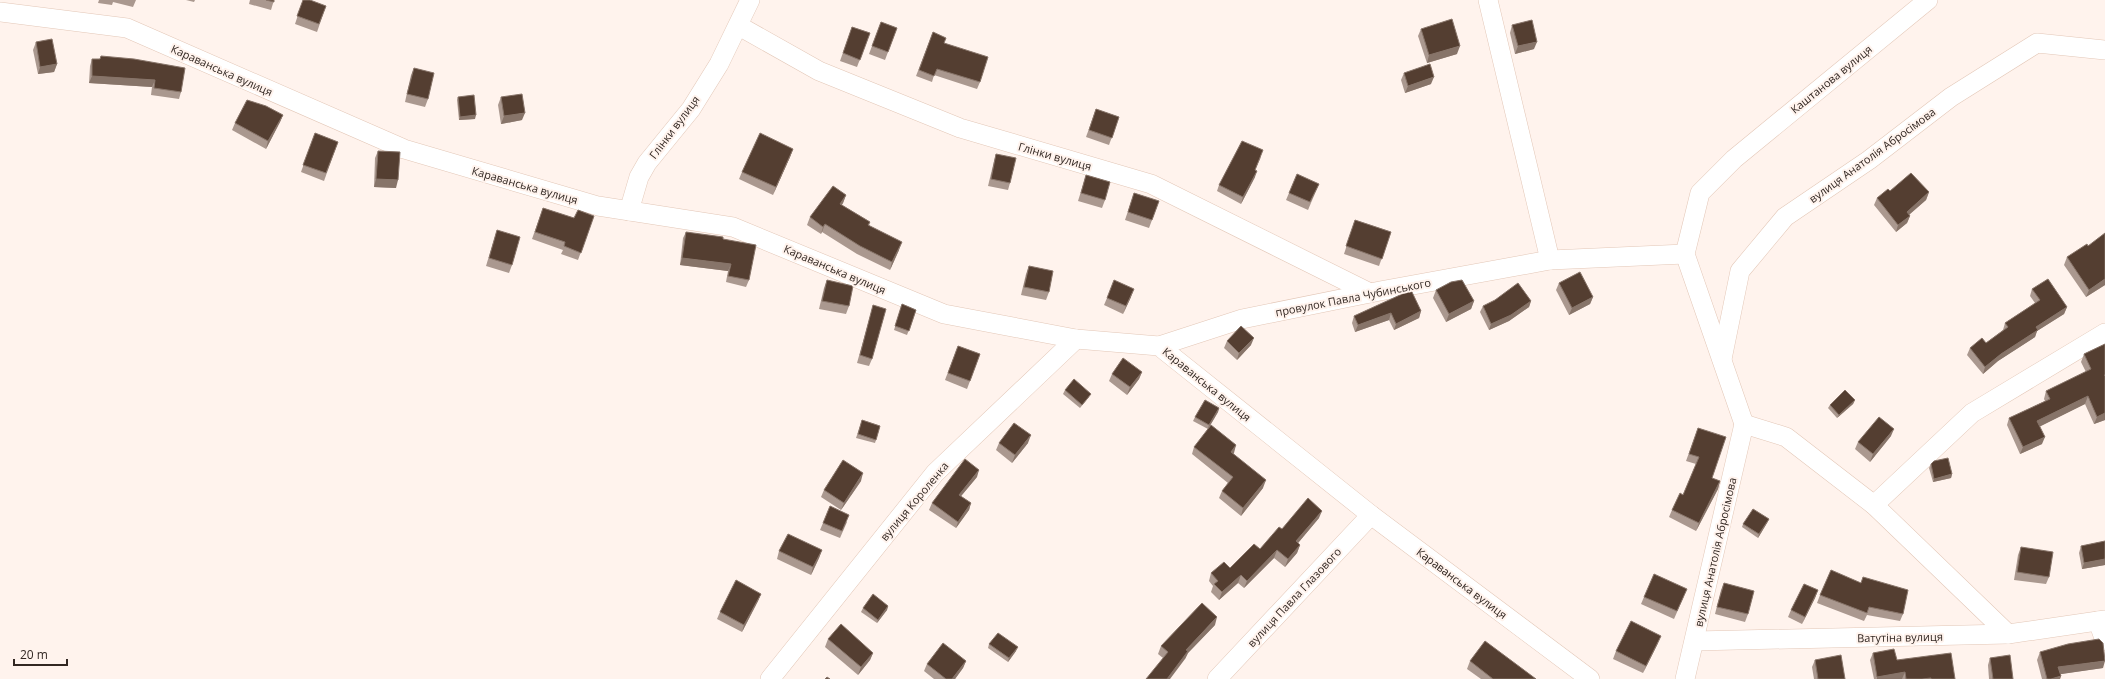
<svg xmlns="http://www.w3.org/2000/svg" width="2105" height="679" font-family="'Open Sans',sans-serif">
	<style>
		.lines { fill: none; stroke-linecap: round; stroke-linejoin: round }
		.street-casing { stroke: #e3c7b7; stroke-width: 20 }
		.street { stroke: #fff; stroke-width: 19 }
		.wall { fill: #aa988f }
		.shaded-wall { fill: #877469 }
		.building { fill: #543e31; stroke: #877469 }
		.labels { text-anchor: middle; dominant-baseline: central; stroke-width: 4; stroke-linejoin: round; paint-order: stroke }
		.street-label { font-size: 11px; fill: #322722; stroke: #fff3ed }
	</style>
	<rect width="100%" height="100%" fill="#fff3ed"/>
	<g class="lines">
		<defs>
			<g id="street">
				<polyline points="1488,0 1550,260"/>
				<polyline points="0,12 127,28 404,149 598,206 733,227 944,314 1076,339 1159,346 1371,515 1590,679"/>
				<polyline points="739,26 819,71 960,128 1151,184 1370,293"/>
				<polyline points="629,211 639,177 647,163 691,109 719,64 750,0"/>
				<polyline points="1159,346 1242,319 1380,291 1550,260 1685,254"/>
				<polyline points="1722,359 1740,271 1785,217 1869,160 1951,97 2037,43 2105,50"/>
				<polyline points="1744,424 1685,254 1700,193 1734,159 1928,0"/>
				<polyline points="1744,424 1786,437 1874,505 2008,634"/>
				<polyline points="1874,505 1972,413 2105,333"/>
				<polyline points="2098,621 2105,641"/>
				<polyline points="1695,641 2008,634 2105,620"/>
				<polyline points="770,679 935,473 1076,339"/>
				<polyline points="1217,679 1371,515"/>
				<polyline points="1685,679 1744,424"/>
			</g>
		</defs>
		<!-- street casing -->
		<use href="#street" class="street-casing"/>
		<!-- street -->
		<use href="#street" class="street"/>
	</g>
	<!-- wall -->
	<g class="wall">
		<polygon points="99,0 136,0 133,7 113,2 112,5 98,3"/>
		<polygon points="186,0 195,0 194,2"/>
		<polygon points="250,0 274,0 271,10 249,4"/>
		<polygon points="303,0 326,6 317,32 295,24"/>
		<polygon points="881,22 897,28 885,60 869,54"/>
		<polygon points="1512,25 1534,49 1515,54 1510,33"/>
		<polygon points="852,27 870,33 857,67 840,61"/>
		<polygon points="1421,29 1457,54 1427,63 1418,36"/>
		<polygon points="933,32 944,43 980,82 977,89 934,75 932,82 916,76"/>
		<polygon points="36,42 57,64 54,72 38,74 33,50"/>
		<polygon points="101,56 181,92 179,99 151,95 152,87 89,83 90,66 92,59 100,59"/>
		<polygon points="414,68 428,99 425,107 405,102 411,75"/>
		<polygon points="1404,73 1431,84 1405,93 1401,80"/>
		<polygon points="458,97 475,119 459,120 457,100"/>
		<polygon points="501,97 522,120 501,124 498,105"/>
		<polygon points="1096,109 1119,117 1109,145 1086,137"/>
		<polygon points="283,115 280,122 266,149 232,130 235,123"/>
		<polygon points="315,133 338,142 324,181 301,172"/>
		<polygon points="793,149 790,157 773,195 739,179 742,172"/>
		<polygon points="378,151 396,188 374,187 375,158"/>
		<polygon points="996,154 1010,183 1008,190 988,186 994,161"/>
		<polygon points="1261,157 1255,170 1255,177 1241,204 1217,191 1219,185"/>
		<polygon points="1086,175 1105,200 1102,208 1078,201"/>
		<polygon points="1319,184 1308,210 1286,200 1289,193"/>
		<polygon points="1890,191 1929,192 1926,200 1909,215 1910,216 1907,223 1896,232 1874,205 1877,198"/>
		<polygon points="1134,193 1159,201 1149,228 1125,220"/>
		<polygon points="846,195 843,203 842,205 870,222 869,226 899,250 890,270 857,254 822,232 821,234 807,225 810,217"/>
		<polygon points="543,208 574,218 594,216 578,260 561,254 563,250 532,239"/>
		<polygon points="1355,220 1391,232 1379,266 1344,254"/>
		<polygon points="497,230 512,265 509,273 486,266"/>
		<polygon points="686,232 723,239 749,280 746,287 726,282 728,271 680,265 683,238"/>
		<polygon points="2067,257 2105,285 2086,297 2064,265"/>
		<polygon points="1029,266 1049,292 1046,300 1021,295 1026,274"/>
		<polygon points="827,280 849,306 846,314 819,309 824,288"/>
		<polygon points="1559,283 1593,297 1590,304 1569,315 1556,290"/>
		<polygon points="2032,289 2067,307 2064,314 2037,331 2035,337 1998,361 1983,374 1967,355 1970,348 1986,343 2003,330 2005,323 2035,303 2030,296"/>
		<polygon points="1411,290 1421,311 1419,318 1394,330 1389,320 1355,332 1352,323 1354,316"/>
		<polygon points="1436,290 1474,301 1471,309 1446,322 1433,298"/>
		<polygon points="1131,297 1123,314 1104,305 1107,298"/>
		<polygon points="1531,301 1529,307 1509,321 1489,330 1480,312 1483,306"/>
		<polygon points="902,304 916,310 907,335 894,330"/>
		<polygon points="873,305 872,359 869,366 857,363 871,313"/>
		<polygon points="1227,341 1251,345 1237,360 1224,348"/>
		<polygon points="2105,344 2105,420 2094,424 2085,404 2040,426 2042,444 2020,454 2007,425 2009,418 2045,401 2044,399 2046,391 2086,372 2081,362 2084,354"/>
		<polygon points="958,346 980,354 967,389 945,380"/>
		<polygon points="1142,372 1139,379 1127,395 1109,381 1112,374"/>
		<polygon points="1065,390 1089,397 1080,408 1063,394"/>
		<polygon points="1855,400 1853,404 1837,418 1828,408 1830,405"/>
		<polygon points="1219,408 1218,412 1208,429 1193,421 1195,417"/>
		<polygon points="862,420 880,426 875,443 856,438"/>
		<polygon points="1698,428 1712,478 1720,481 1718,489 1696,531 1669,517 1672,510 1683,495 1696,464 1686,461"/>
		<polygon points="1891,436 1870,462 1855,449 1858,442"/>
		<polygon points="999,443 1028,443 1012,463 996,450"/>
		<polygon points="1236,445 1233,453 1263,488 1241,516 1219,498 1222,491 1228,483 1192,454 1194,447"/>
		<polygon points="1931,464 1952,474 1951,478 1933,482 1929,468"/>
		<polygon points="977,477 961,496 971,503 969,510 956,528 929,510 932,503"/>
		<polygon points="861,481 841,510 821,497 824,490"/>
		<polygon points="1319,518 1298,543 1300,545 1297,553 1285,567 1274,558 1244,588 1238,583 1219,600 1211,592 1213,586 1209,581 1211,573 1230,568 1260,549 1282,529"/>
		<polygon points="1769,519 1767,523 1758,538 1742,527 1743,524"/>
		<polygon points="847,522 840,538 820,530 823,523"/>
		<polygon points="2105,541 2105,565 2082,569 2079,553 2081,546"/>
		<polygon points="2021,547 2049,577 2046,584 2014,580 2018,555"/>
		<polygon points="822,550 819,558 811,575 777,559 779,551"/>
		<polygon points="1724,583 1748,614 1745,622 1715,614 1721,590"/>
		<polygon points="1818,590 1815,598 1802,624 1788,617 1791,610"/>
		<polygon points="761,594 758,601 742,632 717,619 720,612"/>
		<polygon points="1820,595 1903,614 1900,621 1867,615 1864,621 1817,603"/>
		<polygon points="1684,596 1674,619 1641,604 1644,597"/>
		<polygon points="888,606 887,610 877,623 861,612 863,608"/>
		<polygon points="1215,625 1188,653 1185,659 1163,658 1158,654 1161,646"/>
		<polygon points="828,639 873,653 870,660 858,675 825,647"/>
		<polygon points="1658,643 1643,673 1613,659 1616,651"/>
		<polygon points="989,644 1016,651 1008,662 988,648"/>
		<polygon points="2040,652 2103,668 2060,674 2061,676 2060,679 2042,679 2037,660"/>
		<polygon points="1873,653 1897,660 1955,679 1874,679 1870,660"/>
		<polygon points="1990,658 2013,679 1989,679 1988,665"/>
		<polygon points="1815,660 1845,679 1814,679 1812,667"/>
		<polygon points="966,661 963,668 955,679 934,679 924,671 927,664"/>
		<polygon points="1470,661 1536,679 1481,679 1467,669"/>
	</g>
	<!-- shaded-wall -->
	<g class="shaded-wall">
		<polygon points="1537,42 1534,49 1515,54 1518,46"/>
		<polygon points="1460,46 1457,54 1427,63 1429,55"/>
		<polygon points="57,64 54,72 38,74 40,67"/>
		<polygon points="92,76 155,80 152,87 89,83"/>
		<polygon points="1434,77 1431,84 1405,93 1408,86"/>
		<polygon points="525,113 522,120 501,124 504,116"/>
		<polygon points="283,115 280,122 266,149 268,141"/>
		<polygon points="476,115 475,119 459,120 460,117"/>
		<polygon points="793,149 790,157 773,195 776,187"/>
		<polygon points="1257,171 1255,177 1241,204 1243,197"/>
		<polygon points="376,179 398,180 396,188 374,187"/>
		<polygon points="1929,192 1926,200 1904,219 1907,212"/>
		<polygon points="846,195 843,203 837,212 840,204"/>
		<polygon points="1910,216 1907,223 1896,232 1898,225"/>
		<polygon points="825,224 822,232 821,234 823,227"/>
		<polygon points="902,242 899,250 890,270 892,262"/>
		<polygon points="682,258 731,264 728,271 680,265"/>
		<polygon points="2105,279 2105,285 2086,297 2089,290"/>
		<polygon points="1134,289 1131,297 1123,314 1126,306"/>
		<polygon points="1593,297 1590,304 1569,315 1572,308"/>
		<polygon points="1474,301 1471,309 1446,322 1449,314"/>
		<polygon points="1531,301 1529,307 1509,321 1489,330 1491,324"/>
		<polygon points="2067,307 2064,314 2037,331 2035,337 1998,361 1983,374 1985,367 2001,354 2036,327"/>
		<polygon points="1421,311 1419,318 1394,330 1396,324"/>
		<polygon points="1391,313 1389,320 1355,332 1358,325"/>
		<polygon points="1254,338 1251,345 1237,360 1239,353"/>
		<polygon points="1142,372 1139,379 1127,395 1130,387"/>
		<polygon points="2088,396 2085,404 2035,429 2037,421"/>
		<polygon points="1855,400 1853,404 1837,418 1839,415"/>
		<polygon points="1219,408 1218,412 1208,429 1209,425"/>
		<polygon points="2105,413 2105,420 2094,424 2097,417"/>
		<polygon points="1894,429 1891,436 1870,462 1873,454"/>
		<polygon points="1031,435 1028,443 1012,463 1015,455"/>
		<polygon points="2045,437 2042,444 2020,454 2023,447"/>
		<polygon points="1236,445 1234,453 1228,459 1231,452"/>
		<polygon points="979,470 977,477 957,501 959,495"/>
		<polygon points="863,473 861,481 841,510 844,503"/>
		<polygon points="1952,474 1951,478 1933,482 1934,479"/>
		<polygon points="1266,480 1263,488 1241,516 1243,508"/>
		<polygon points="1720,481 1718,489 1696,531 1699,523"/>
		<polygon points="971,503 969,510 956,528 958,522"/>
		<polygon points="1322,511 1319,518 1293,549 1296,541"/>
		<polygon points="1769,519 1767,523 1758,538 1759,534"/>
		<polygon points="1300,545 1297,553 1285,567 1288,559"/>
		<polygon points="822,550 819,558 811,575 813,567"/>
		<polygon points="1277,550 1274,558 1244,588 1247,581"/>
		<polygon points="2105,559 2105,565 2082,569 2084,563"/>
		<polygon points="1241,575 1238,583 1219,600 1222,592"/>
		<polygon points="1818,590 1815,598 1802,624 1805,617"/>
		<polygon points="761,594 758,601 742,632 744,625"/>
		<polygon points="888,606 887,610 877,623 878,620"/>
		<polygon points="1217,617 1215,625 1188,653 1185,659 1170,679 1166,679 1186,650"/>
		<polygon points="1661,636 1658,643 1643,673 1646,666"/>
		<polygon points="1018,647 1016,651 1008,662 1009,658"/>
		<polygon points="873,653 870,660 858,675 861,667"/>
		<polygon points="966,661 963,668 955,679 952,679"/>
		<polygon points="2105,661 2103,668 2055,675 2058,667"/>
		<polygon points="1905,672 1902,679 1877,679 1877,677"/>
		<polygon points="2061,676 2060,679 2051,679"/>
	</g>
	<!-- building -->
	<g class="building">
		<polygon points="266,0 274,0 274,2"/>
		<polygon points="303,0 310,0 326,6 319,24 297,16"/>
		<polygon points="1452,19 1460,46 1429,55 1421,29"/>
		<polygon points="1532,20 1537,42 1518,46 1512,25"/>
		<polygon points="881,22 897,28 888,52 872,46"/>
		<polygon points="852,27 870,33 860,60 843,53"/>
		<polygon points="933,32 946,38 944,43 988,57 980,82 937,69 934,76 919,70"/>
		<polygon points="52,39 57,64 40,67 36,42"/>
		<polygon points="101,56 134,59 185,68 181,92 154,88 155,80 92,76 92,59 100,59"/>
		<polygon points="1430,64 1434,77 1408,86 1404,73"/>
		<polygon points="414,68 434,73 428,99 407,94"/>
		<polygon points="522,94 525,113 504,116 501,97"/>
		<polygon points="474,95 476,115 460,117 458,97"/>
		<polygon points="247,100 266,106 283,115 268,141 235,123"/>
		<polygon points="1096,109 1119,117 1112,138 1089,130"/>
		<polygon points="315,133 338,142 326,173 303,165"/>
		<polygon points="760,133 793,149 776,187 742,172"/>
		<polygon points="1242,141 1263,150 1255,170 1257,171 1243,197 1219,185"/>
		<polygon points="378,151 400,152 398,180 376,179"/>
		<polygon points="996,154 1016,158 1010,183 991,179"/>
		<polygon points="1911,173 1929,192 1907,212 1910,216 1898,225 1877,198 1888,189 1890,191"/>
		<polygon points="1297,174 1319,184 1310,202 1289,193"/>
		<polygon points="1086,175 1110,182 1105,200 1081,193"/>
		<polygon points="833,186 846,195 840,204 870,222 868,225 902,242 892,262 860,246 825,224 823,227 810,217"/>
		<polygon points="1134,193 1159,201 1152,220 1128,212"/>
		<polygon points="543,208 574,218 578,210 594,216 581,253 564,246 565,242 535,232"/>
		<polygon points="1355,220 1391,232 1382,259 1346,246"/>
		<polygon points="497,230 520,237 512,265 489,258"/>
		<polygon points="686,232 723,237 723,239 756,245 749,280 728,276 731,264 682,258"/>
		<polygon points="2105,233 2105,279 2089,290 2067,257 2087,244 2088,246"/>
		<polygon points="1029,266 1053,271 1049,292 1024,287"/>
		<polygon points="1580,272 1593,297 1572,308 1559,283"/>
		<polygon points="2048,279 2067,307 2036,327 2038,330 2001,354 1985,367 1970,348 1982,338 1986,343 2008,327 2005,323 2040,300 2032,289"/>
		<polygon points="827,280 853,286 849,306 822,301"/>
		<polygon points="1114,280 1134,289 1126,306 1107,298"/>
		<polygon points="1462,280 1474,301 1449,314 1436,290 1451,282"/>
		<polygon points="1518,283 1531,301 1511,315 1491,324 1483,306 1495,300"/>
		<polygon points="1411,290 1421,311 1396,324 1391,313 1358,325 1354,316"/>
		<polygon points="902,304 916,310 909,331 895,326"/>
		<polygon points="873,305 886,309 872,359 860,355"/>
		<polygon points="1241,326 1254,338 1239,353 1227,341"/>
		<polygon points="2105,344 2105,375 2104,375 2105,376 2105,413 2097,417 2088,396 2037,421 2045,437 2023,447 2009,418 2050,399 2046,391 2091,369 2084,354"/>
		<polygon points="958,346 980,354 970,381 948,373"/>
		<polygon points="1123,358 1142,372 1130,387 1112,374"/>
		<polygon points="1074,379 1091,394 1082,405 1065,390"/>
		<polygon points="1845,390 1855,400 1839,415 1830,405"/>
		<polygon points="1205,400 1219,408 1209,425 1195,417"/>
		<polygon points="1879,417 1894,429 1873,454 1858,442"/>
		<polygon points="862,420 880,426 876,440 858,434"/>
		<polygon points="1014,423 1031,435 1015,455 999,443"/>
		<polygon points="1211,425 1236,445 1231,452 1266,480 1243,508 1222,491 1233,477 1194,447"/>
		<polygon points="1698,428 1726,437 1712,478 1720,481 1699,523 1672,510 1680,493 1683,495 1699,457 1689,454"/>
		<polygon points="1948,458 1952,474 1934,479 1931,464 1934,461"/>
		<polygon points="965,459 979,470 959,495 971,503 958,522 932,503"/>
		<polygon points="843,460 863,473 844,503 824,490"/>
		<polygon points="1308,498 1322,511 1296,541 1300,545 1288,559 1277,550 1247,581 1241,575 1222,592 1214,584 1218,581 1211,573 1224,562 1230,568 1254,544 1260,549 1279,527 1282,529"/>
		<polygon points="830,506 849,515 842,531 823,523"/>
		<polygon points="1753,509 1769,519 1759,534 1743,524"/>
		<polygon points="788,534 822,550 813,567 779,551"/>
		<polygon points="2105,541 2105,559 2084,563 2081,546"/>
		<polygon points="2021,547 2053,552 2049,577 2017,572"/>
		<polygon points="1831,570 1861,583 1863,577 1908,590 1903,614 1869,607 1867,613 1820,595"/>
		<polygon points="1654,574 1687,589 1677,611 1644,597"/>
		<polygon points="736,580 761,594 744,625 720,612"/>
		<polygon points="1724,583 1754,591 1748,614 1717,607"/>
		<polygon points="1804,584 1818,590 1805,617 1791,610"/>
		<polygon points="873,594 888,606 878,620 863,608"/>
		<polygon points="1202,603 1217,617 1186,650 1188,651 1167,679 1146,679 1168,652 1161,646"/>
		<polygon points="1631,621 1661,636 1646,666 1616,651"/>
		<polygon points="841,624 873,653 861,667 828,639"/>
		<polygon points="998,633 1018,647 1009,658 989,644"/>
		<polygon points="2099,639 2103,643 2105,661 2058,667 2061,676 2051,679 2047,679 2040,652 2068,644"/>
		<polygon points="1485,641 1536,679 1493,679 1470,661"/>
		<polygon points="943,643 966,661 952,679 946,679 927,664"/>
		<polygon points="1894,649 1897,660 1951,653 1955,679 1931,679 1931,678 1922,679 1906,679 1905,672 1877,677 1873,653"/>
		<polygon points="1841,655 1845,679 1818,679 1815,660"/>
		<polygon points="2010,655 2013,679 1993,679 1990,658"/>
		<polygon points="827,677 830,679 825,679"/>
	</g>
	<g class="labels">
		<!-- street labels -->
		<g class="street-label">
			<text transform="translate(222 70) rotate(24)">Караванська вулиця</text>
			<text transform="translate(1831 79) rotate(-39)">Каштанова вулиця</text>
			<text transform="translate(674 127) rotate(-53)">Глінки вулиця</text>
			<text transform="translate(1872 155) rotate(-36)">вулиця Анатолія Абросімова</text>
			<text transform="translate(1055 156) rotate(16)">Глінки вулиця</text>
			<text transform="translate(525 185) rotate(16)">Караванська вулиця</text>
			<text transform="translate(835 269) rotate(23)">Караванська вулиця</text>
			<text transform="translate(1353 297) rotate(-11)">провулок Павла Чубинського</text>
			<text transform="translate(1207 384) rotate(39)">Караванська вулиця</text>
			<text transform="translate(914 501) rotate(-50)">вулиця Короленка</text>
			<text transform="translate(1715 552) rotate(-77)">вулиця Анатолія Абросімова</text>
			<text transform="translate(1462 583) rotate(37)">Караванська вулиця</text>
			<text transform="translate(1294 597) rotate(-47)">вулиця Павла Глазового</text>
			<text transform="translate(1900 637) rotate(-1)">Ватутіна вулиця</text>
		</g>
	</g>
	<!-- scale -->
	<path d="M14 659v6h53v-6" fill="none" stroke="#322722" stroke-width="2"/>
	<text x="20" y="659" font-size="12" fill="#322722" stroke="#fff3ed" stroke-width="3" paint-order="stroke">20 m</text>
</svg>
